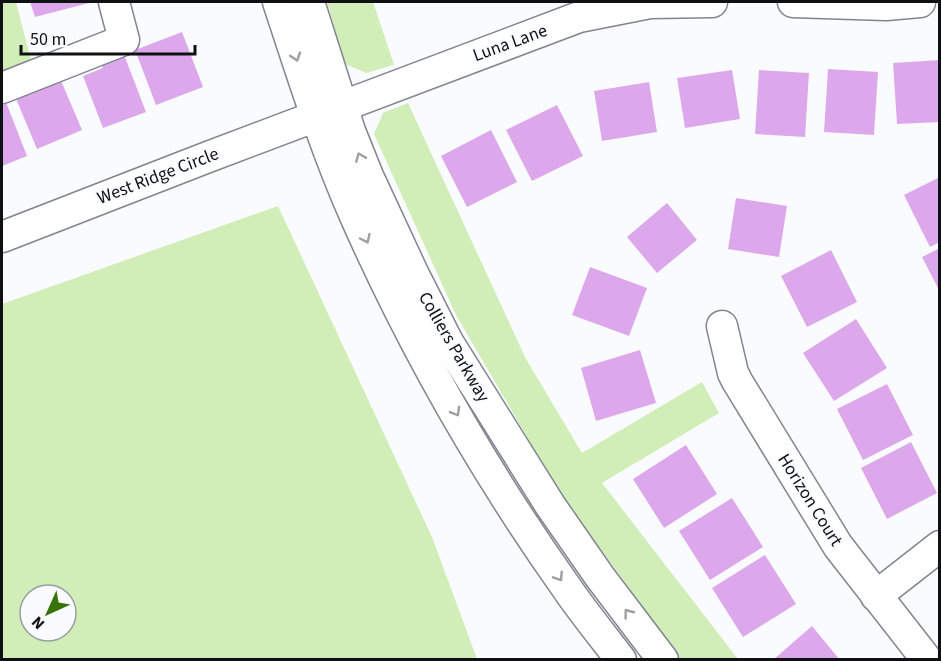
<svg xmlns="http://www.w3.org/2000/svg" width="941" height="661" font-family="'Source Sans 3',sans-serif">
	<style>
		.green { fill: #d1eeb9; fill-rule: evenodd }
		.building { fill: #dda8eb }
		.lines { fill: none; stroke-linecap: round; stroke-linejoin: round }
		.minor-casing { stroke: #80858f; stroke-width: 33 }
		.minor { stroke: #fff; stroke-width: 30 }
		.oneway { stroke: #9f9fa1 }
		.labels { text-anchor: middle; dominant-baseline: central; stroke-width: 4.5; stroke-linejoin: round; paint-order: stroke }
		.street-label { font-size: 18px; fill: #0e1013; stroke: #fafbfe }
	</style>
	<rect width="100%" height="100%" fill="#fafbfe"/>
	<!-- green -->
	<g class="green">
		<polygon points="2,2 16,2 32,64 2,77"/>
		<polygon points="327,2 373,2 394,65 366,73 345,64"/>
		<polygon points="408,103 526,359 582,453 702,382 719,413 602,483 738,659 681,659 559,492 456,315 374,134 383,113"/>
		<path d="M 278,206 L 432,537 L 477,659 L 2,659 L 2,304 ZM 30,595 L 66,595 L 66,631 L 30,631 Z"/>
	</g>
	<!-- building -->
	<g class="building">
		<polygon points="30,2 93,2 35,17"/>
		<polygon points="182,32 203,87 156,105 135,50"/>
		<polygon points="123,52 146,112 103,128 83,76 103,68 100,61"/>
		<polygon points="940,60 940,122 897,124 893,63"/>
		<polygon points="828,69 878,72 874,135 824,132"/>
		<polygon points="732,70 740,119 685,128 677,78"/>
		<polygon points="759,70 809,73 805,137 755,134"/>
		<polygon points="59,76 82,130 37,149 14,94"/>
		<polygon points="649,82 657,132 602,141 594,91"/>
		<polygon points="4,97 27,156 2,166 2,98"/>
		<polygon points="557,105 583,156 532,181 506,130"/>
		<polygon points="491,130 517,182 467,207 441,156"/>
		<polygon points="940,177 940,242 930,247 904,195"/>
		<polygon points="736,198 787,206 779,257 728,249"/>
		<polygon points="667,203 697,240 657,273 627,237"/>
		<polygon points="940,248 940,292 922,257"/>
		<polygon points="831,250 857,302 807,327 781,276"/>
		<polygon points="590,267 647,288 629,336 572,315"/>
		<polygon points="856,319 887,368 834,401 803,353"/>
		<polygon points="640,350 656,403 596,421 581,368"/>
		<polygon points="887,384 913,435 863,460 837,409"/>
		<polygon points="911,442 937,493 887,519 861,468"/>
		<polygon points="686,445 717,494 664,528 633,479"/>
		<polygon points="732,498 763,547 710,580 679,531"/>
		<polygon points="765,555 796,604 743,637 712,588"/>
		<polygon points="812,626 840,660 773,660"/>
	</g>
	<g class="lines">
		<defs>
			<g id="minor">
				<path d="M 278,2 C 302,74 324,146 355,216 C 412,345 484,471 566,587 C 583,612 602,635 621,660"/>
				<polyline points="309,2 350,131 368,176 413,273 448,342 550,505 600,577 663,660"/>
				<polyline points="793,2 886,5 920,2"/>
				<polyline points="2,88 124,40 114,2"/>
				<polyline points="2,237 208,157 579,17 650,3 712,2"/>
				<polyline points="722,326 733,373 737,381 838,546 927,660"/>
				<polyline points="876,596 940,546"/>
			</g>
		</defs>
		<!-- minor casing -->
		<use href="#minor" class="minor-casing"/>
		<!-- minor -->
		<use href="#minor" class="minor"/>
	</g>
	<!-- one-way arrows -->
	<defs><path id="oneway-chevron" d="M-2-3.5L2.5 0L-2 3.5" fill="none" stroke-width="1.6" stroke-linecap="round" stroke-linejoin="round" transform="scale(1.5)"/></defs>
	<g class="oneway">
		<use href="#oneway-chevron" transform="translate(296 57) rotate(72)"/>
		<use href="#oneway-chevron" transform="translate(360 157) rotate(-112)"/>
		<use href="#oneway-chevron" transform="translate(366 239) rotate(65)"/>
		<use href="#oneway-chevron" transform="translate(456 412) rotate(60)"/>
		<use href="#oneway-chevron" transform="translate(559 577) rotate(57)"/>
		<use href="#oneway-chevron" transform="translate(628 613) rotate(-127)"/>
	</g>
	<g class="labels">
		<!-- street labels -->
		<g class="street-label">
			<text transform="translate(510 43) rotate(-20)">Luna Lane</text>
			<text transform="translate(158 176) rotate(-21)">West Ridge Circle</text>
			<text transform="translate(454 347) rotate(60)">Colliers Parkway</text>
			<text transform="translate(810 500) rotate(58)">Horizon Court</text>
		</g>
	</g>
	<!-- border -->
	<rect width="941" height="661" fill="none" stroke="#0e1013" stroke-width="6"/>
	<!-- north arrow -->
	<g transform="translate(48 613) rotate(225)"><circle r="28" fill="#fafbfe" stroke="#9c9da0" stroke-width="1.5"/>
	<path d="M0-4.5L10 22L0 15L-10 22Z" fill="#377307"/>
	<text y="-9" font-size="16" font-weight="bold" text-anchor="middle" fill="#0e1013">N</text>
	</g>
	<!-- scale -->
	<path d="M21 45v9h174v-9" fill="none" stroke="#0e1013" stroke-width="3"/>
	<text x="30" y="45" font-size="18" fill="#0e1013" stroke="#fafbfe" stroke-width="4.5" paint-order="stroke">50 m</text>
</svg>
